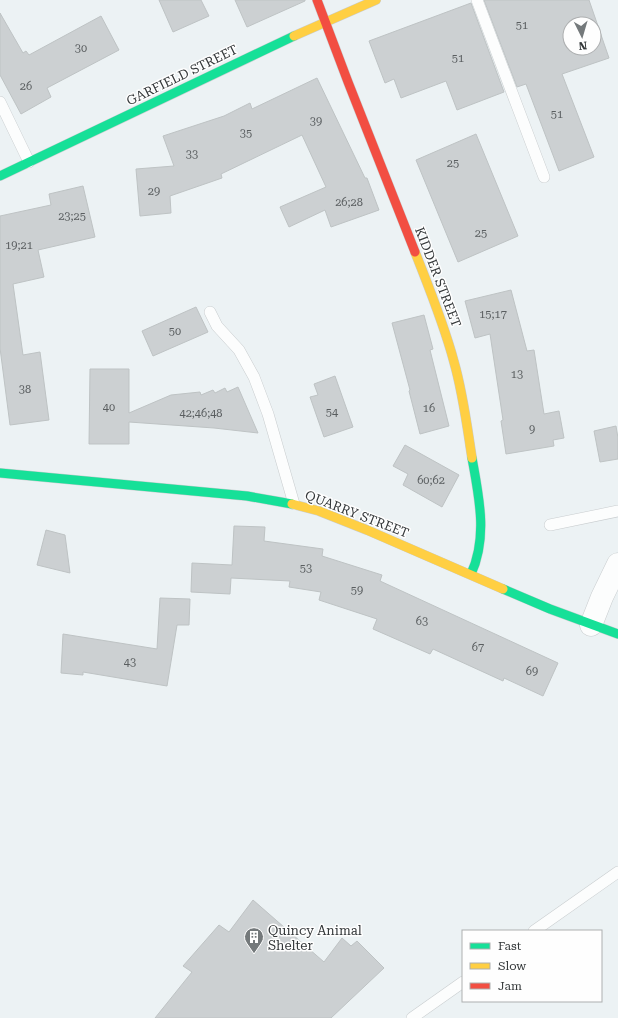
<svg xmlns="http://www.w3.org/2000/svg" width="618" height="1018" font-family="'Roboto Serif',serif">
	<style>
		.building { fill: #ccd0d2; stroke: #bec3c4; fill-rule: evenodd }
		.lines { fill: none; stroke-linecap: round; stroke-linejoin: round }
		.lane-casing { stroke: #c9cdcf; stroke-width: 12 }
		.street-casing { stroke: #c9cdcf; stroke-width: 23 }
		.fast-casing { stroke: #c9cdcf; stroke-width: 10 }
		.slow-casing { stroke: #c9cdcf; stroke-width: 10 }
		.jam-casing { stroke: #c9cdcf; stroke-width: 10 }
		.lane { stroke: #fcfdfd; stroke-width: 11 }
		.street { stroke: #fcfdfd; stroke-width: 22 }
		.fast { stroke: #16e098; stroke-width: 9 }
		.slow { stroke: #ffcf43; stroke-width: 9 }
		.jam { stroke: #f24e42; stroke-width: 9 }
		.labels { text-anchor: middle; dominant-baseline: central; stroke-width: 3; stroke-linejoin: round; paint-order: stroke }
		.number-label { font-size: 11px; fill: #5a5e60 }
		.street-label { font-size: 13px; fill: #34383a; stroke: #fefefe }
		.poi-label { font-size: 13px; fill: #34383a; stroke: #fefefe; text-anchor: start }
	</style>
	<rect width="100%" height="100%" fill="#ecf2f4"/>
	<!-- building -->
	<g class="building">
		<polygon points="159,0 201,0 209,16 173,32"/>
		<polygon points="235,0 305,0 305,1 247,27"/>
		<path d="M 484,0 L 589,0 L 609,58 L 562,74 L 594,157 L 559,171 L 526,84 L 517,87 ZM 570,24 L 594,24 L 594,48 L 570,48 Z"/>
		<polygon points="471,3 504,92 457,110 446,81 401,98 394,79 385,83 369,41"/>
		<polygon points="0,13 23,53 26,51 29,55 101,16 119,50 47,88 51,97 21,114 0,75"/>
		<polygon points="317,78 365,178 367,178 379,210 331,227 325,210 289,227 280,207 326,187 302,135 221,174 222,178 170,196 171,213 140,216 136,169 174,166 163,136 224,116 250,103 252,109"/>
		<polygon points="476,134 518,236 458,262 416,160"/>
		<polygon points="83,186 95,237 38,250 44,277 13,284 23,355 40,352 49,420 10,425 0,348 0,216 51,205 49,194"/>
		<polygon points="511,290 527,351 534,350 544,414 559,411 564,438 553,440 554,446 506,454 501,421 503,420 490,334 475,338 465,301"/>
		<polygon points="196,307 208,332 153,356 142,331"/>
		<polygon points="424,315 433,349 430,350 449,426 420,434 409,391 410,390 392,323"/>
		<polygon points="90,369 129,369 129,413 171,395 200,392 201,395 213,390 215,393 225,388 227,392 238,387 258,433 214,428 129,422 129,444 89,444"/>
		<polygon points="335,376 353,427 324,437 310,397 318,395 314,384"/>
		<polygon points="616,426 618,438 618,459 600,462 594,431"/>
		<polygon points="405,445 459,475 442,507 403,485 408,474 393,466"/>
		<polygon points="234,526 265,527 264,541 323,549 322,556 382,575 380,581 558,663 543,696 504,678 503,681 433,649 430,654 373,629 377,619 319,600 321,592 289,587 290,581 231,578 230,594 191,592 192,563 232,565"/>
		<polygon points="46,530 65,535 70,573 37,565"/>
		<polygon points="160,598 190,599 189,625 177,625 167,686 83,672 83,675 61,673 63,634 157,649"/>
		<polygon points="253,900 324,962 342,938 351,946 357,941 384,968 331,1018 155,1018 192,972 183,966 219,925 229,932"/>
	</g>
	<g class="lines">
		<defs>
			<g id="lane">
				<polyline points="477,0 544,177"/>
				<polyline points="0,102 29,162"/>
				<polyline points="210,312 217,326 239,350 254,377 268,414 294,504"/>
				<polyline points="550,525 618,511"/>
				<polyline points="534,931 618,872"/>
				<polyline points="412,1018 463,982"/>
			</g>
			<polyline id="street" points="591,625 602,597 618,564"/>
			<g id="fast">
				<polyline points="0,176 294,36"/>
				<polyline points="0,473 247,496 292,504"/>
				<path d="M 471,574 C 488,537 479,497 472,458"/>
				<polyline points="503,589 550,609 618,634"/>
			</g>
			<g id="slow">
				<polyline points="294,36 376,0"/>
				<path d="M 415,252 C 429,288 444,324 454,362 C 463,393 467,426 472,458"/>
				<polyline points="292,504 319,511 367,530 503,589"/>
			</g>
			<polyline id="jam" points="317,0 348,82 415,252"/>
		</defs>
		<!-- lane casing -->
		<use href="#lane" class="lane-casing"/>
		<!-- street casing -->
		<use href="#street" class="street-casing"/>
		<!-- fast casing -->
		<use href="#fast" class="fast-casing"/>
		<!-- slow casing -->
		<use href="#slow" class="slow-casing"/>
		<!-- jam casing -->
		<use href="#jam" class="jam-casing"/>
		<!-- lane -->
		<use href="#lane" class="lane"/>
		<!-- street -->
		<use href="#street" class="street"/>
		<!-- fast -->
		<use href="#fast" class="fast"/>
		<!-- slow -->
		<use href="#slow" class="slow"/>
		<!-- jam -->
		<use href="#jam" class="jam"/>
	</g>
	<!-- icons -->
	<defs>
		<symbol id="building-pin" viewBox="-11 -11 22 30"><path d="M0 17L-7.5 6A9.5 9.5 0 1 1 7.5 6Z" fill="#74797b" stroke="#fefefe"/><path d="M-4-6H4V6H1V3H-1V6H-4ZM-2.5-4.3h1.7v1.8h-1.7ZM.8-4.3h1.7v1.8H.8ZM-2.5-1h1.7V.8h-1.7ZM.8-1h1.7V.8H.8Z" fill="#fff"/></symbol>
	</defs>
	<g fill-rule="evenodd">
		<use href="#building-pin" x="243" y="926" width="22" height="30"/>
	</g>
	<g class="labels">
		<!-- number labels -->
		<g class="number-label">
			<text x="522" y="25">51</text>
			<text x="81" y="48">30</text>
			<text x="458" y="58">51</text>
			<text x="26" y="86">26</text>
			<text x="557" y="114">51</text>
			<text x="316" y="121">39</text>
			<text x="246" y="133">35</text>
			<text x="192" y="154">33</text>
			<text x="453" y="163">25</text>
			<text x="154" y="191">29</text>
			<text x="349" y="202">26;28</text>
			<text x="72" y="216">23;25</text>
			<text x="481" y="233">25</text>
			<text x="19" y="245">19;21</text>
			<text x="493" y="314">15;17</text>
			<text x="175" y="331">50</text>
			<text x="517" y="374">13</text>
			<text x="25" y="389">38</text>
			<text x="109" y="407">40</text>
			<text x="429" y="408">16</text>
			<text x="332" y="412">54</text>
			<text x="201" y="413">42;46;48</text>
			<text x="532" y="429">9</text>
			<text x="431" y="480">60;62</text>
			<text x="306" y="568">53</text>
			<text x="357" y="590">59</text>
			<text x="422" y="621">63</text>
			<text x="478" y="647">67</text>
			<text x="130" y="662">43</text>
			<text x="532" y="671">69</text>
		</g>
		<!-- street labels -->
		<g class="street-label">
			<text transform="translate(182 75) rotate(-26)">GARFIELD STREET</text>
			<text transform="translate(438 277) rotate(69)">KIDDER STREET</text>
			<text transform="translate(357 514) rotate(21)">QUARRY STREET</text>
		</g>
		<!-- poi labels -->
		<g class="poi-label">
			<text x="268" y="930">Quincy Animal<tspan x="268" dy="15">Shelter</tspan></text>
		</g>
	</g>
	<!-- legend -->
	<rect x="462" y="930" width="140" height="72" fill="#fefefe" stroke="#adafb0"/>
	<rect x="470" y="943" width="20" height="6" fill="#16e098" stroke="#adafb0"/>
	<text x="498" y="950" font-size="12" fill="#34383a">Fast</text>
	<rect x="470" y="963" width="20" height="6" fill="#ffcf43" stroke="#adafb0"/>
	<text x="498" y="970" font-size="12" fill="#34383a">Slow</text>
	<rect x="470" y="983" width="20" height="6" fill="#f24e42" stroke="#adafb0"/>
	<text x="498" y="990" font-size="12" fill="#34383a">Jam</text>
	<!-- north arrow -->
	<g transform="translate(582 36) rotate(175)"><circle r="19" fill="#fefefe" stroke="#adafb0"/>
	<path d="M0-3L7 15L0 10L-7 15Z" fill="#74797b"/>
	<text y="-6" font-size="11" font-weight="bold" text-anchor="middle" fill="#34383a">N</text>
	</g>
</svg>
